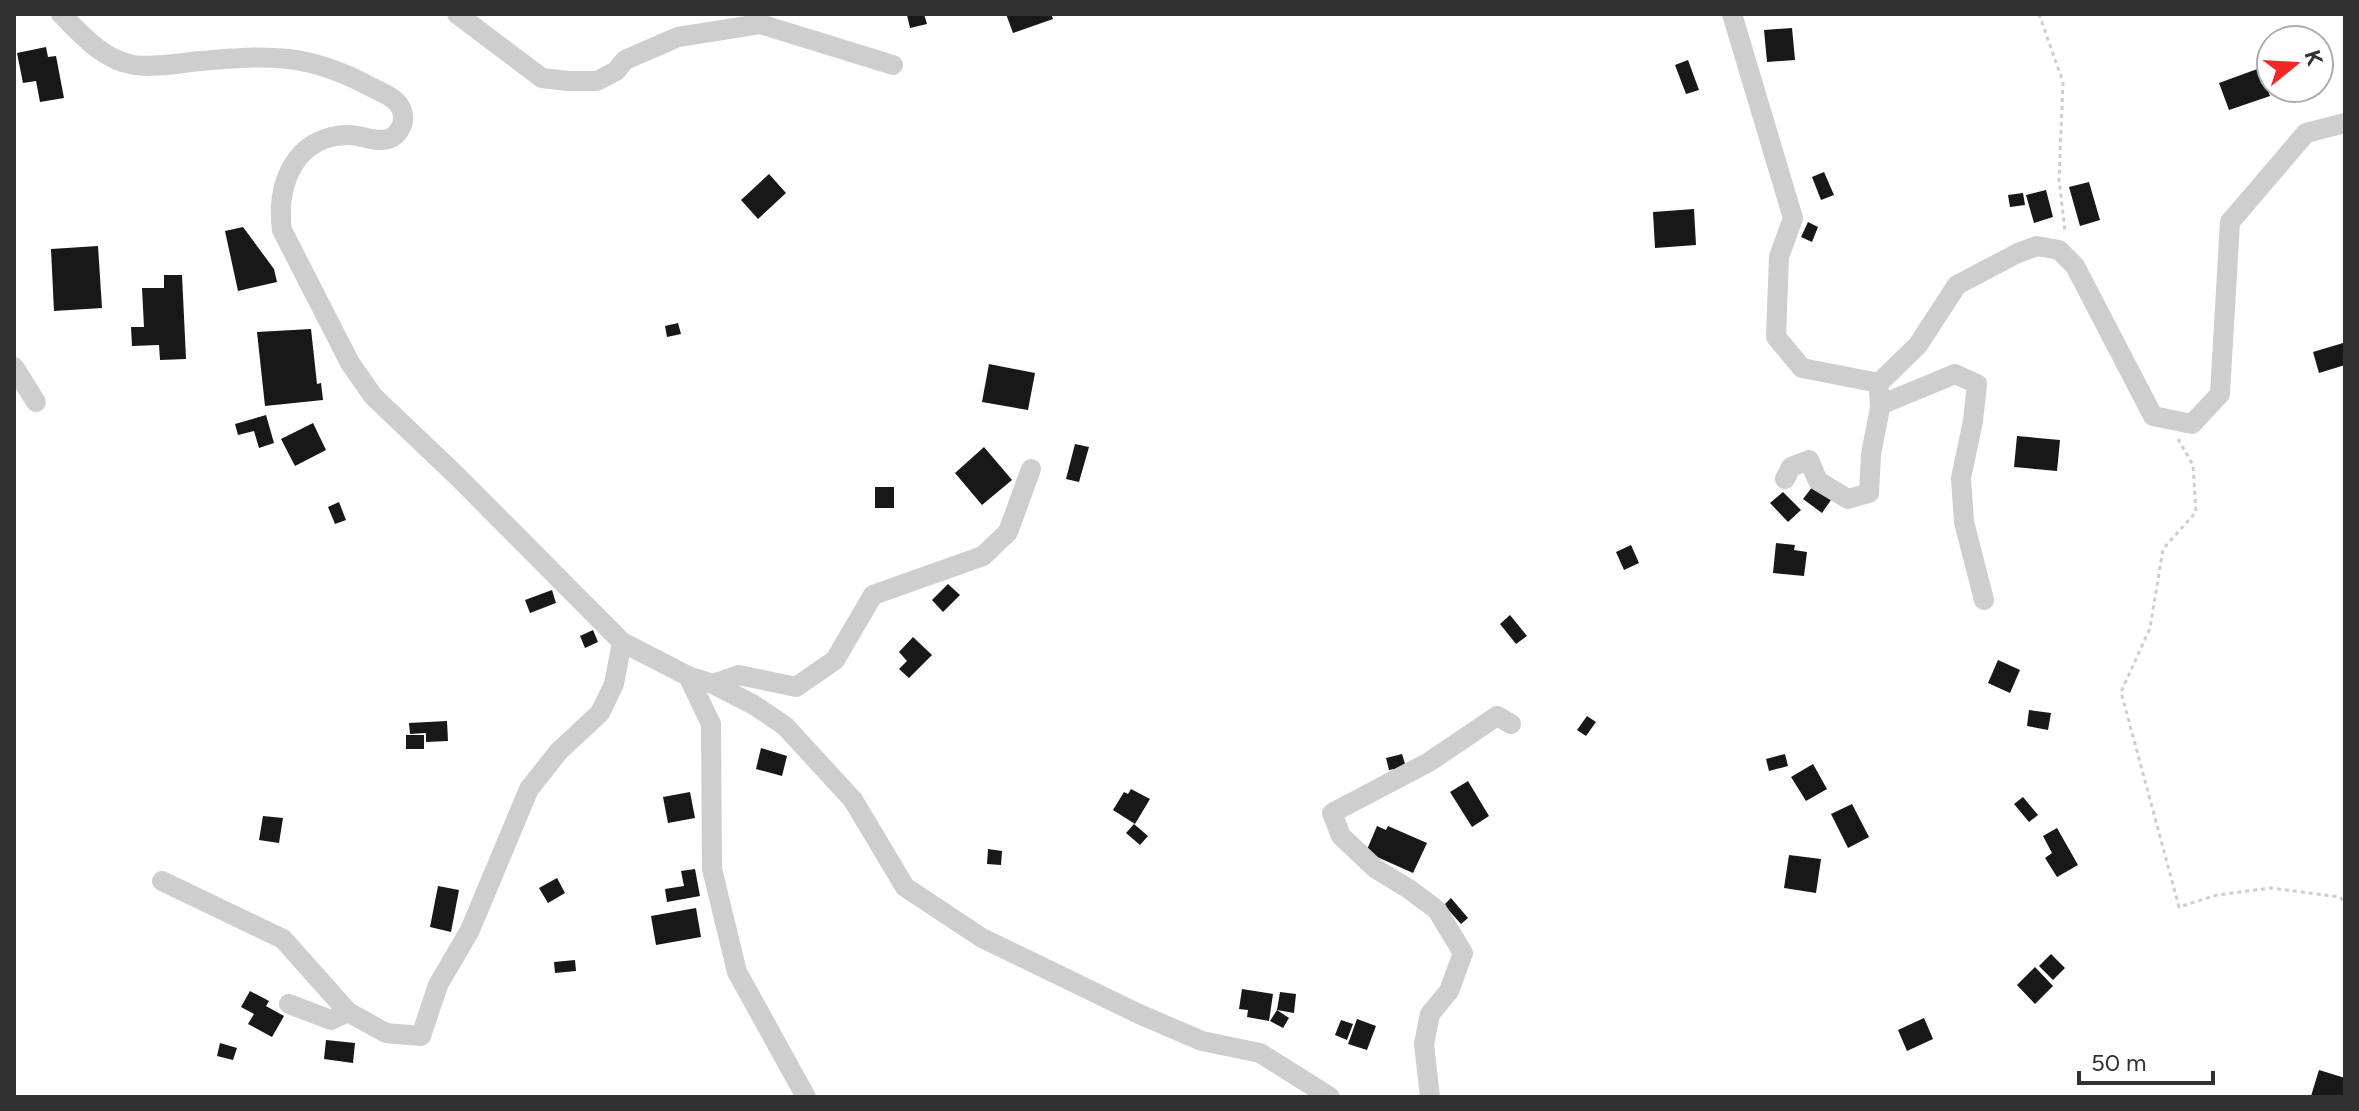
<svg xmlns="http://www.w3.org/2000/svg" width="2359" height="1111" font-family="Figtree,sans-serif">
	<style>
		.building { fill: #181818 }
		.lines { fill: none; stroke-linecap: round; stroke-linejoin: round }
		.path { stroke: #cecece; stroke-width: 3; stroke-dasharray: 4 4; stroke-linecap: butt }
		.minor { stroke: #cecece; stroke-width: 20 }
	</style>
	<rect width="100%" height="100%" fill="#fff"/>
	<!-- building -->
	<g class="building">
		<polygon points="909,14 924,14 927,24 910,28 907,15"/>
		<polygon points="1006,14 1051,14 1053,19 1013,33"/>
		<polygon points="1792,28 1795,60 1767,62 1764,30"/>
		<polygon points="46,47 48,57 56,56 64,98 40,102 36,81 23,83 17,53"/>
		<polygon points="1688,60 1699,90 1686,94 1675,65"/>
		<polygon points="2260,68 2270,96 2229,110 2219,83"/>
		<polygon points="1824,172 1834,195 1821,200 1812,177"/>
		<polygon points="769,174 786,193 758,219 741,200"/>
		<polygon points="2089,182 2100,220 2080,226 2069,187"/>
		<polygon points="2046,190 2053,217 2034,223 2026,195"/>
		<polygon points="2023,193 2025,205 2010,207 2008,195"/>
		<polygon points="1694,209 1696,245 1655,248 1653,212"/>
		<polygon points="1808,222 1818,227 1812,242 1801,237"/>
		<polygon points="243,227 274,269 277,282 238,291 225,231"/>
		<polygon points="98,246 102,308 54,311 51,249"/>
		<polygon points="164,275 182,275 186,359 160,360 159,345 132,346 131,327 144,327 142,288 164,288"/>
		<polygon points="678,323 681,334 667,337 665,326"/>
		<polygon points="311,329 317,384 321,383 323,400 265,406 257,332"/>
		<polygon points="2343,343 2345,365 2319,373 2313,352"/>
		<polygon points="989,364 1035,373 1028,410 982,402"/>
		<polygon points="266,415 274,443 259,448 254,431 238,435 235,424"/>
		<polygon points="313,423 326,450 295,466 281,439"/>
		<polygon points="2017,436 2060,440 2057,471 2014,467"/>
		<polygon points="1075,444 1089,447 1079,482 1066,479"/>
		<polygon points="984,447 1012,480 982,505 955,473"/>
		<polygon points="1813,486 1831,500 1822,513 1803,499"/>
		<rect x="875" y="487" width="19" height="21"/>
		<polygon points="1783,492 1801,510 1788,522 1770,503"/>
		<polygon points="339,502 346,520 335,524 328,507"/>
		<polygon points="1776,543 1795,545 1794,550 1807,552 1804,576 1773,573"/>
		<polygon points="1631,545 1639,563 1624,570 1616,552"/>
		<polygon points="948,584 960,595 943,612 932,600"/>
		<polygon points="552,590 556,603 530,613 525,600"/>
		<polygon points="1510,615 1527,636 1516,644 1500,624"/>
		<polygon points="593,630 598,642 585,648 580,636"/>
		<polygon points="913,637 932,655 909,678 899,669 907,661 899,652"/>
		<polygon points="1998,660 2020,670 2010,693 1988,683"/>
		<polygon points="2029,710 2051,713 2048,730 2027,726"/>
		<polygon points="1587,716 1596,722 1586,736 1577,730"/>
		<polygon points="447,721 448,741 426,742 426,733 410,734 409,723"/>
		<rect x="406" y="735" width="18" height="14"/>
		<polygon points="761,748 787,756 782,776 756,769"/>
		<polygon points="1402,754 1406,767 1389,770 1386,758"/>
		<polygon points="1785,754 1788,766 1769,771 1766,759"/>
		<polygon points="1813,764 1827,789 1806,801 1791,777"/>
		<polygon points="1468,781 1489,816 1472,827 1450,792"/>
		<polygon points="1131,789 1150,799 1135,824 1113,810 1124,792 1128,794"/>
		<polygon points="690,792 695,818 668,823 663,797"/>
		<polygon points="2023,797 2038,815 2029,822 2014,804"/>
		<polygon points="1852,804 1869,837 1848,848 1831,814"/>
		<polygon points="263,816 283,818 279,843 259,840"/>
		<polygon points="1134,824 1148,836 1140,845 1126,833"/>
		<polygon points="1377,826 1386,830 1388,826 1427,843 1413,873 1366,852"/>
		<polygon points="2057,828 2078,865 2057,877 2045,858 2052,853 2043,836"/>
		<polygon points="988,849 1002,851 1001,865 987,864"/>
		<polygon points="1789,855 1821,859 1816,893 1784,888"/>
		<polygon points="695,869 700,896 667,902 665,889 684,886 681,871"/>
		<polygon points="557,878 565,893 548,903 539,888"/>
		<polygon points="438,886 459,890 451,932 430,927"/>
		<polygon points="1451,898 1468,918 1461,924 1444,905"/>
		<polygon points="696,908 701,937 656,945 651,916"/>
		<polygon points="2051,954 2065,968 2053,980 2039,966"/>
		<polygon points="575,960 576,971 555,973 554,962"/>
		<polygon points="2035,967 2053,986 2035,1004 2017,985"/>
		<polygon points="1242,989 1273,994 1269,1021 1247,1017 1248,1010 1239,1009"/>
		<polygon points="250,991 269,1001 266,1006 284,1016 272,1037 248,1024 254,1014 241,1007"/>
		<polygon points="1280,992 1296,994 1294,1013 1277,1010"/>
		<polygon points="1277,1010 1289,1018 1283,1028 1270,1021"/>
		<polygon points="1924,1018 1933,1039 1907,1051 1898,1030"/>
		<polygon points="1357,1019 1376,1026 1367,1050 1348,1044"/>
		<polygon points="1341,1020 1353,1024 1347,1040 1335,1035"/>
		<polygon points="326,1040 355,1043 353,1063 324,1059"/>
		<polygon points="220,1043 237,1048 233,1060 217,1056"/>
		<polygon points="2319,1070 2345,1078 2345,1097 2311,1096"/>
	</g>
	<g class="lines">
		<!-- path -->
		<g class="path">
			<polyline points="2039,14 2063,82 2059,180 2065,231"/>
			<polyline points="2178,439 2193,465 2196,512 2163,549 2150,628 2121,692 2179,907 2217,895 2271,888 2340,897 2345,903"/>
		</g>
		<!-- minor -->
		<g class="minor">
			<path d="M 61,14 C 82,35 103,60 134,65 C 155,68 179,63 201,61 C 270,55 308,53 371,87 C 385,94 404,100 403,119 C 403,126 398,134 391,138 C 378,144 362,135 349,135 C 295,135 276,184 282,230 L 350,363 L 373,396 L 458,477 L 622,642 L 688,676 L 711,724 L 712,869 L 737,972 L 806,1097"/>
			<polyline points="457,14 542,78 568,81 597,81 616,71 625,60 678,37 760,24 893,65"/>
			<polyline points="1732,14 1793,218 1779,257 1776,337 1802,368 1879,383 1918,345 1957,285 2018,253 2037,246 2059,250 2075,266 2153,416 2192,424 2220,394 2230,222 2306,133 2345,123"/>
			<polyline points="14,367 36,402"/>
			<polyline points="1880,405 1955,374 1977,384 1973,421 1961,478 1964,522 1984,600"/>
			<polyline points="1785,479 1791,467 1809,460 1818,481 1848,499 1869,493 1871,454 1880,408 1879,391"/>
			<polyline points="688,676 713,684 754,705 785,726 853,800 905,887 982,938 1139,1014 1202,1041 1260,1053 1330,1097"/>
			<polyline points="713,684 739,675 796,687 835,660 873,595 983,556 1008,532 1031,469"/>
			<polyline points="162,881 283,939 348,1012 386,1033 421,1036 438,985 470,930 529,789 559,751 600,713 614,684 622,642"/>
			<polyline points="289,1004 331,1020 348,1012"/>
			<polyline points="1430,1097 1424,1044 1430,1014 1449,991 1463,953 1437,910 1409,889 1376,869 1341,836 1332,813 1429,762 1497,716 1511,724"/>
		</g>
	</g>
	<!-- border -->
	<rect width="2359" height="1111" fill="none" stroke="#313131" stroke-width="32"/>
	<!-- north arrow -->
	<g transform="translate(2295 64) rotate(72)"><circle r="38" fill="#ffffff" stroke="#adadad" stroke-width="2"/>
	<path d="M0-6L14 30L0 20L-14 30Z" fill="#f42726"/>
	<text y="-12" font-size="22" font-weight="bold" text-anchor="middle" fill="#313131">K</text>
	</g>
	<!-- scale -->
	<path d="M2079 1071v12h134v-12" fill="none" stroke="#313131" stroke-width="4"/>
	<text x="2091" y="1071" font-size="24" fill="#313131" stroke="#ffffff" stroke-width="6" paint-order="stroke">50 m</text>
</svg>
